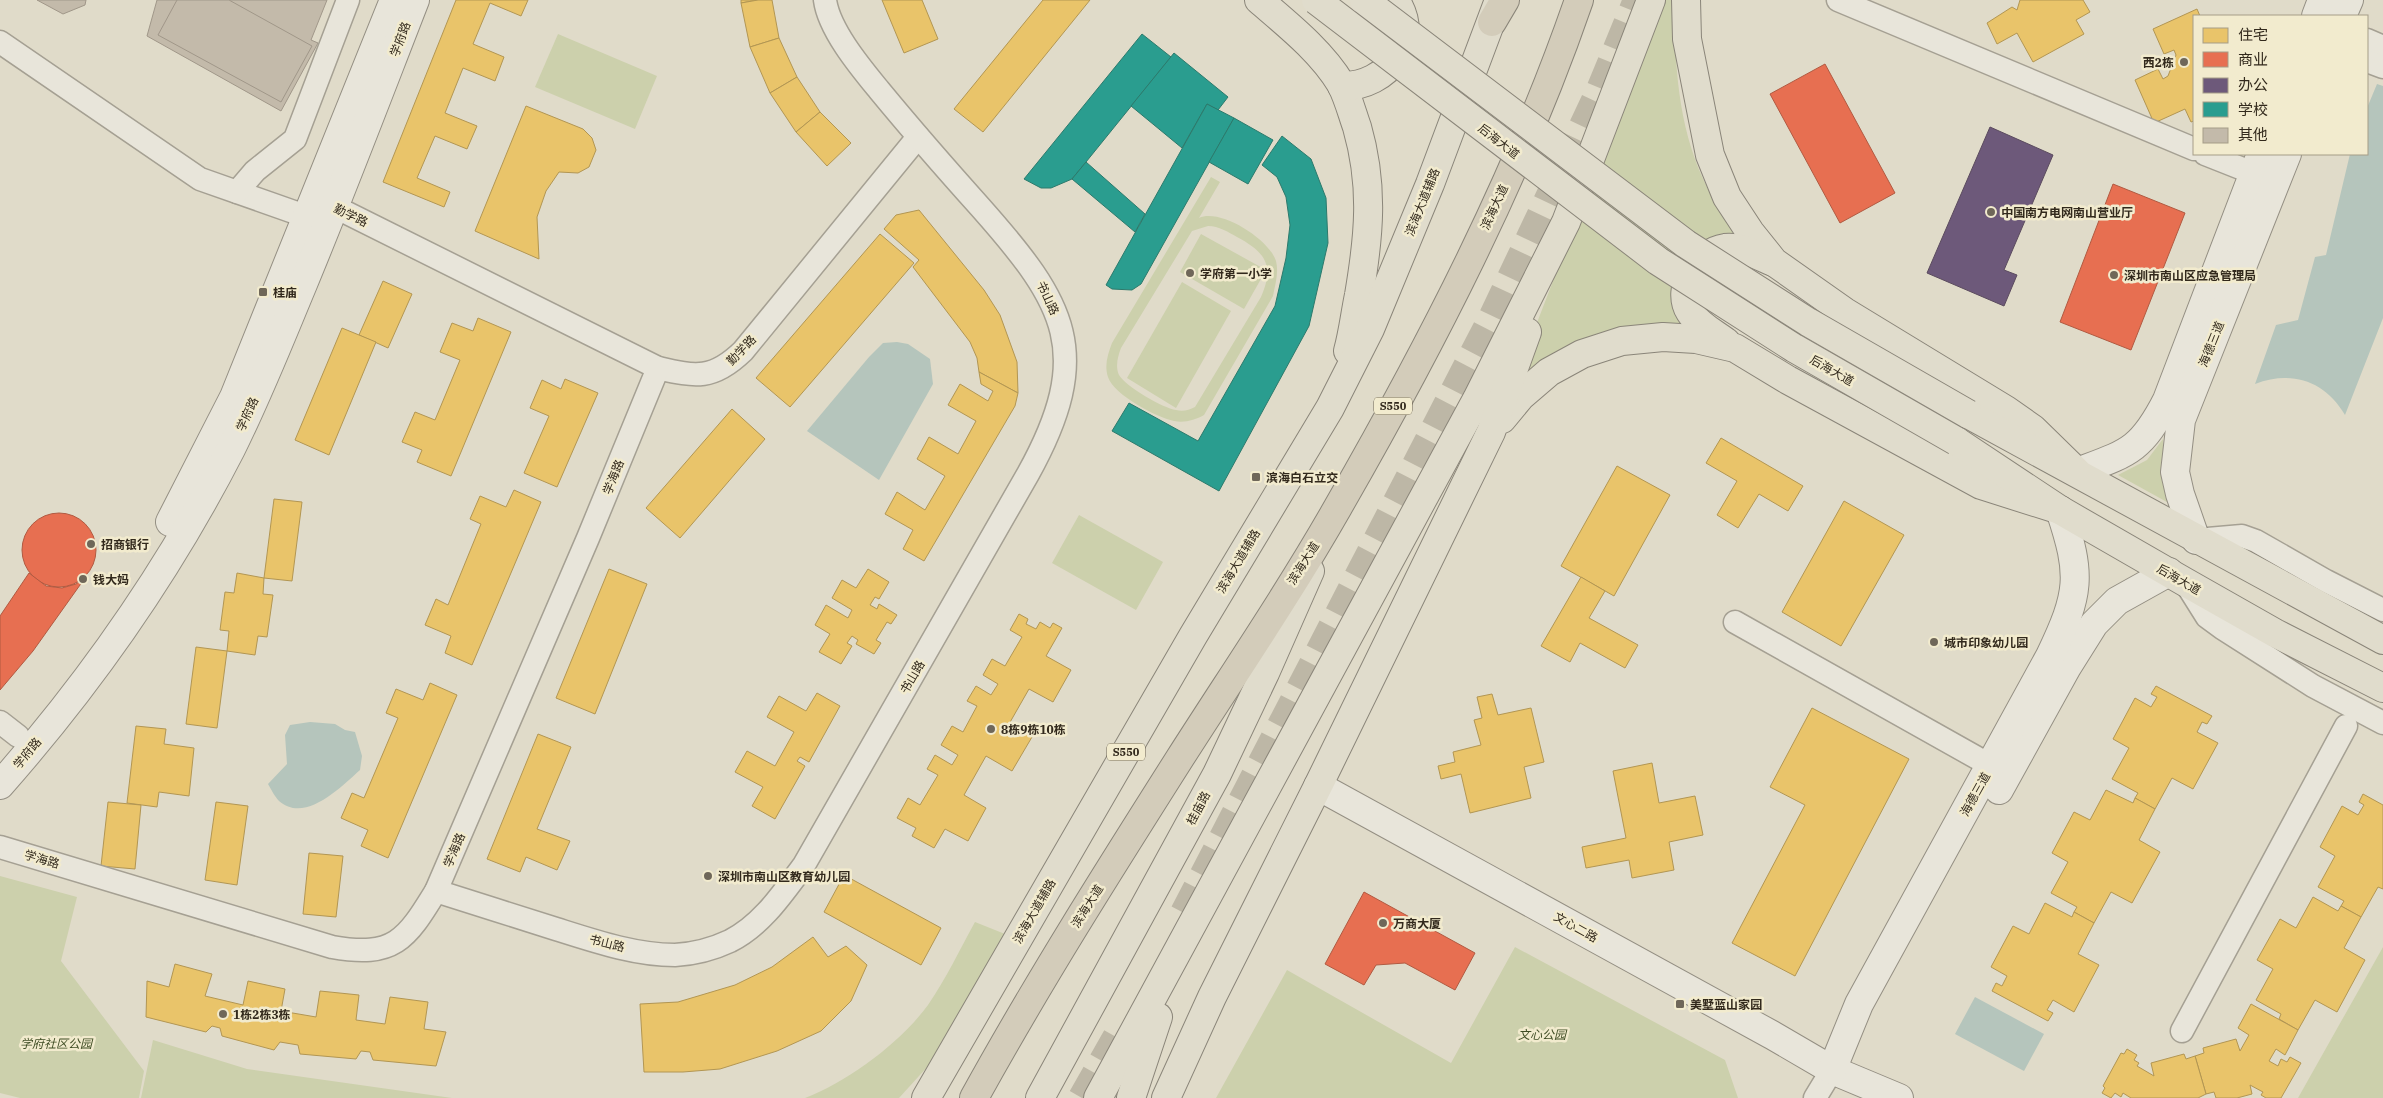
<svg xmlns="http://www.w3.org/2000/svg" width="2383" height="1098" font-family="'IBM Plex Serif','Noto Sans SC',serif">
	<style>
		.green { fill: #ccd0ac; fill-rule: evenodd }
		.water { fill: #b5c5bc }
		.homes { fill: #e9c46a; stroke: #b29653 }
		.shops { fill: #e76f51; stroke: #b15a41 }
		.offices { fill: #6d597a; stroke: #5b4b5e }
		.schools { fill: #2a9d8f; stroke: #2c7a6c }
		.building { fill: #c3baaa; stroke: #a09789 }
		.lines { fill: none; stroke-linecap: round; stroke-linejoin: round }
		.highway-tunnel { stroke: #bdb7a6; stroke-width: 28; stroke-dasharray: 28 14; stroke-linecap: butt }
		.street-casing { stroke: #a5a093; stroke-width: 25 }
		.secondary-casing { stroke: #948f83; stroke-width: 30 }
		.primary-casing { stroke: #8a8579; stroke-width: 30 }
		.highway-casing { stroke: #8a8579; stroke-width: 30 }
		.street { stroke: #e8e5da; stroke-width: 22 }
		.secondary { stroke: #e8e5da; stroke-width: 28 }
		.primary { stroke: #e0dccc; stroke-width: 28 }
		.highway { stroke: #d3ccba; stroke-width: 28 }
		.primary-bridge-casing { stroke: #8a8579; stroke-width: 30; stroke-linecap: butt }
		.primary-bridge { stroke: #e0dccc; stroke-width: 28 }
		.poi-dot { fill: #6f6759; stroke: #f2ebce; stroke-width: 2 }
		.labels { text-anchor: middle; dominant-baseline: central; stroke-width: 5; stroke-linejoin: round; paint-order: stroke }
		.shield { fill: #f2ebce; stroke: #6c6351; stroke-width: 1 }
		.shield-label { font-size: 11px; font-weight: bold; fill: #32291c }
		.street-label { font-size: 12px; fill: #32291c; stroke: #f2ebce }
		.poi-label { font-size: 12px; font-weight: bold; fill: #32291c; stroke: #f2ebce; text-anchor: start }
		.park-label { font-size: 12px; font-style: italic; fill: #3f4d24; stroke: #f2ebce }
	</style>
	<rect width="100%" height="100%" fill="#e0dbc9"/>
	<!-- green -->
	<g class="green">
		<path d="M 1661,0 L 1675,0 C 1674,64 1678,131 1708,189 C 1717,206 1728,222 1737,238 L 1707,245 L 1687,332 L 1510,393 Z"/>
		<polygon points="558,34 657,76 635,129 535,87"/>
		<path d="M 1211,177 L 1220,182 L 1199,218 C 1220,208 1269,239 1276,261 C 1279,273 1275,285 1273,296 L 1204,415 C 1195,420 1185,423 1174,421 C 1156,417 1114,395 1108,377 C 1104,365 1108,354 1112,343 ZM 1208,226 C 1219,226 1228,232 1237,237 C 1265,252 1275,265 1261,297 L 1195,407 C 1189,410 1183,412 1176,410 C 1163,408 1126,387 1119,375 C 1115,366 1118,356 1121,348 L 1192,231 Z"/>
		<polygon points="1201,234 1266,270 1244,309 1180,272"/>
		<polygon points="1182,282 1231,311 1176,408 1127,378"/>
		<polygon points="2163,439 2164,474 2176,507 2118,475 2147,460"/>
		<polygon points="1079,515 1163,562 1136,610 1052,563"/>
		<polygon points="0,876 77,897 61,961 144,1071 139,1098 20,1098 0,1093"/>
		<path d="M 975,922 L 1005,934 L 929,1065 L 899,1098 L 805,1098 C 849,1081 900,1043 928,1005 C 946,979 960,949 975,922 Z"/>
		<polygon points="1515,947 1725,1060 1738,1098 1216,1098 1287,970 1451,1063"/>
		<polygon points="2383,947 2383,1098 2298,1098"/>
		<polygon points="153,1040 247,1069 452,1098 141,1098"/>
	</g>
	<!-- water -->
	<g class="water">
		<path d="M 2377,84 L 2383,86 L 2383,318 L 2345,415 C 2325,381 2292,370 2255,384 L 2276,325 L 2298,320 L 2315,257 L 2326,255 L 2350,154 L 2367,154 L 2367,108 Z"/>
		<polygon points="897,342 908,344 930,359 933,384 879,480 807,431 869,357 883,343"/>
		<path d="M 310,722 L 335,724 L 345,730 L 355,732 L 362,756 L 360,770 C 341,787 305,824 279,801 C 275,797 271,789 268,784 L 287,764 L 285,735 L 290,725 Z"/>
		<polygon points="1975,997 2044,1034 2024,1071 1955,1034"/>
	</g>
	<!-- homes -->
	<g class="homes">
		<polygon points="456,0 528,0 521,16 490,3 473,44 504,57 495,81 463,68 445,113 477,126 467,149 435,136 417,178 450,192 444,207 383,182"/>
		<polygon points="741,0 758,0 741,3"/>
		<polygon points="758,0 772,0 779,38 750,47 741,3"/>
		<polygon points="882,0 922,0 938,39 904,53"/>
		<polygon points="1043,0 1090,0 983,132 954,109"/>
		<polygon points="2020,0 2083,0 2090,12 2076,20 2084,34 2033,62 2017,33 1997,44 1987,23 2012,7 2017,10"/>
		<polygon points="2197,9 2200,16 2194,16 2194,121 2191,122 2185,109 2154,123 2135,80 2158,69 2163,79 2168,76 2176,55 2174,50 2164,54 2153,29"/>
		<polygon points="779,38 797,77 770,93 750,47"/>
		<polygon points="797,77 820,112 796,132 770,93"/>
		<polygon points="526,106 583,129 592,138 596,150 589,167 578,173 559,172 546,191 537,217 539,259 475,231"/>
		<polygon points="820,112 851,143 827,166 796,132"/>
		<polygon points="919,210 984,290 1000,315 1017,362 1018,393 979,372 977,358 970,342 913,267 919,260 884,229 896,215"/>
		<polygon points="880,234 914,263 790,407 756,378"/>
		<polygon points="383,281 412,294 388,348 359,335"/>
		<polygon points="478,318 511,332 451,476 417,462 422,450 402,442 415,412 435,420 460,360 440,352 452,323 473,331"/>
		<polygon points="342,328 376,342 329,455 295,440"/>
		<polygon points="979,372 1018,393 1015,406 924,561 903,549 913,530 885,514 897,492 925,510 945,476 917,459 929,437 958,454 976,421 948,405 960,384 988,401 993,391 981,384"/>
		<polygon points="565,379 598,393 557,487 524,473 549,416 530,408 542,380 561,389"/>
		<polygon points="732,409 765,439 680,538 646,508"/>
		<polygon points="1721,438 1803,486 1788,511 1759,494 1738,528 1717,515 1737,481 1706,463"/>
		<polygon points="1617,466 1670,495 1614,596 1561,566"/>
		<polygon points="514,490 541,502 472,665 445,653 451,636 425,625 436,599 448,605 481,524 470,519 480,496 506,507"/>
		<polygon points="274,499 302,502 292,581 264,578"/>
		<polygon points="1844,501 1904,535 1841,646 1782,612"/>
		<polygon points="609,569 647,584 595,714 556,698"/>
		<polygon points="868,569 889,582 879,599 875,597 870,605 877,609 879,604 897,615 891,624 887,622 876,640 881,643 874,654 856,644 858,640 852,636 847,643 852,646 841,664 819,652 830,634 815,625 826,605 848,618 852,610 832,598 842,580 856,588"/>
		<polygon points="237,573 264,578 263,594 273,595 267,637 258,636 255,655 227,651 229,631 220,630 225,592 234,593"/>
		<polygon points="1581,577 1605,591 1589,618 1638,645 1625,668 1580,643 1570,662 1541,646"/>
		<polygon points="1019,614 1028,619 1026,624 1036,629 1040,622 1050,628 1053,623 1062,628 1046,656 1071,670 1053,702 1029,689 1009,724 1032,737 1012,771 986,756 964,795 986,808 968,841 945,829 934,848 912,836 916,828 897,818 908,798 920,805 938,775 927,769 935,755 952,765 958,755 941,745 952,726 963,732 977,706 967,701 976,686 991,695 998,684 983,675 992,659 1005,666 1022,637 1010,630"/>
		<polygon points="196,647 227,651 217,728 186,724"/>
		<polygon points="430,683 457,695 388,858 361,846 368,830 341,818 352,793 364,798 398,718 386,713 396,689 423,700"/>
		<polygon points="2156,686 2212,716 2207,724 2202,722 2197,732 2218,743 2193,789 2172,778 2155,809 2135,798 2138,793 2112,779 2129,748 2113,739 2135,698 2151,707 2157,697 2151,694"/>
		<polygon points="817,693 840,706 809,762 800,757 797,761 805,766 775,819 752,806 763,787 735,772 747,751 775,766 794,732 767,717 779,696 806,711"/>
		<polygon points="1492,694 1498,715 1531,708 1544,762 1524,767 1531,798 1470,813 1461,774 1441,779 1438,766 1455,762 1453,752 1481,745 1474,720 1482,718 1477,697"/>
		<polygon points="1812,708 1909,759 1795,976 1732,943 1805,805 1770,787"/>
		<polygon points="136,726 166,729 164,744 194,748 189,796 159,792 157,807 127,803"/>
		<polygon points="538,734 571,747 537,829 570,841 557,870 526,857 520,872 487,859"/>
		<polygon points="1652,763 1659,803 1695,796 1703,835 1669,842 1674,870 1632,878 1629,860 1586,868 1582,847 1626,838 1613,771"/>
		<polygon points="2106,790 2133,803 2135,798 2155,809 2139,840 2160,852 2132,903 2111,892 2094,923 2074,912 2077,907 2051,893 2068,862 2052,853 2074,812 2090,820"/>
		<polygon points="2363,794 2383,805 2383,889 2378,887 2361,917 2341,906 2344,901 2318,887 2335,856 2320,847 2342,806 2358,815 2364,805 2359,802"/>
		<polygon points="108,802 141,805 135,869 101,866"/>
		<polygon points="216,802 248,806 237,885 205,880"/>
		<polygon points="309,853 343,856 336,917 303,914"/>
		<polygon points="844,875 941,928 921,965 824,912"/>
		<polygon points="2313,897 2338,911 2341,906 2361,917 2344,948 2365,960 2337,1012 2315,1000 2298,1030 2279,1019 2281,1014 2256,1000 2273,969 2257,960 2280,919 2296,928"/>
		<polygon points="2045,903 2072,917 2074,912 2094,923 2078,954 2099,965 2074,1012 2053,1000 2047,1010 2053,1013 2048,1021 1992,991 1996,983 2002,986 2007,976 1991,967 2013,926 2029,934"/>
		<polygon points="813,937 828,957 846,946 867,965 851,1001 821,1031 777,1051 720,1069 683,1072 644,1072 640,1004 678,1002 735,985 772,967"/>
		<polygon points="175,964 212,974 205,996 243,1005 248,981 285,989 281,1011 316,1017 320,991 359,995 356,1020 385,1024 390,997 428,1002 424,1029 446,1032 436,1066 373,1060 370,1052 361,1051 356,1059 300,1054 298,1045 280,1042 274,1050 222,1036 220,1028 212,1026 206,1032 146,1017 147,981 169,987"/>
		<polygon points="2251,1004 2298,1030 2285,1055 2276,1049 2269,1061 2278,1066 2281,1059 2287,1062 2290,1057 2301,1063 2281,1098 2266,1098 2261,1095 2263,1092 2250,1085 2252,1094 2237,1098 2216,1098 2214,1092 2206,1094 2195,1056 2204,1053 2203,1048 2236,1039 2240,1051 2249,1035 2238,1028"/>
		<polygon points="2127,1049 2137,1055 2134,1060 2139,1063 2137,1066 2154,1076 2151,1063 2184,1054 2186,1059 2195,1056 2206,1094 2198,1098 2131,1098 2123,1093 2121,1097 2115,1093 2111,1098 2102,1093 2105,1088 2103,1086 2121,1053 2124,1054"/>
	</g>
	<!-- shops -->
	<g class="shops">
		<polygon points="1825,64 1895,193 1840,223 1770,94"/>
		<polygon points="2113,184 2185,213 2131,350 2060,322"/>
		<circle cx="59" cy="550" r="37"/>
		<polygon points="29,573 46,586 62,588 76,584 85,578 33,651 0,690 0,616"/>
		<polygon points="1364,892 1475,953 1455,990 1405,963 1376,965 1364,985 1325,964"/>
	</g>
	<!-- offices -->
	<polygon class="offices" points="1990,127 2053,155 2004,270 2017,275 2004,306 1927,273"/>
	<!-- schools -->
	<g class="schools">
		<polygon points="1142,34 1171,57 1086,162 1072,179 1051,188 1041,188 1024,179"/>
		<polygon points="1174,53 1228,97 1218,110 1207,104 1182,148 1131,106"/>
		<polygon points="1207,104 1234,118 1141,284 1132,290 1112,289 1106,285"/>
		<polygon points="1234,118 1273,140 1248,184 1209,162"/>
		<polygon points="1282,136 1311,159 1326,198 1328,243 1309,326 1219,491 1112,431 1129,403 1198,441 1275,306 1286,258 1290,225 1286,197 1277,177 1262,165"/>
		<polygon points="1086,162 1145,214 1135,232 1072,179"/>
	</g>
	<!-- building -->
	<g class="building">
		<polygon points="37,0 86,0 85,5 63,14"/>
		<polygon points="157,0 327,0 311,40 318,43 281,111 147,36"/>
		<polygon points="177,0 229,0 312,46 281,102 158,35"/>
	</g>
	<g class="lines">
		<!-- highway-tunnel -->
		<g class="highway-tunnel">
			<polyline points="1184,913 1492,318 1600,90 1637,0"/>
			<polyline points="1082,1098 1117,1036"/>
		</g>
		<defs>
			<g id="street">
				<polyline points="1838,0 2194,149"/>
				<polyline points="2367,40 2383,47"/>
				<polyline points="0,42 200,179 308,217"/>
				<polyline points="2367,61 2383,67"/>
				<polyline points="2205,154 2253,173"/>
				<polyline points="237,192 255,171 295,139 348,0"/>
				<path d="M 319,199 L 658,368 C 696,377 713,380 743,351 L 918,137"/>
				<polyline points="2196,540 2242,536 2256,541 2326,581 2383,610"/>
				<polyline points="2185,582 2207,617 2222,628 2313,686 2383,723"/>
				<polyline points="1735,622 2004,773"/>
				<polyline points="0,722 18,736"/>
				<path d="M 0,847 L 332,947 C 394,958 406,940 436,891 L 588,538 L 658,368"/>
				<path d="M 436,891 C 476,904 516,916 556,929 C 594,941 635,955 675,955 C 694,954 713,949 730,941 C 762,925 783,893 804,865 L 1028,474 C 1095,353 1066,304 981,208 C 946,169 912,130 879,90 C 861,68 829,30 825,0"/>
				<polyline points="2182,1031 2346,726"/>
				<polyline points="1815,1098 1832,1070"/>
			</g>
			<g id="secondary">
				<polyline points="2316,16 2322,0"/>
				<polyline points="2342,16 2349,0"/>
				<path d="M 2077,472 C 2128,453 2141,451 2167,400 L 2261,154"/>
				<polyline points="170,522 234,397 394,0"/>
				<polyline points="2196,540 2180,494 2175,472 2181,420 2287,154"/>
				<path d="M 0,785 C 90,683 169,570 231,449 C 258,395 280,339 303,284 C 342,190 378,95 415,0"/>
				<polyline points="1318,786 1772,1035 1832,1070 1899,1098"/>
				<polyline points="1999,790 2067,667 2094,624 2117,601 2169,572"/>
				<path d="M 1832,1070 L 1859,1004 L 2050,656 C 2080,593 2082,576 2060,510"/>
			</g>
			<g id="primary">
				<path d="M 1259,0 C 1288,25 1321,51 1341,84 C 1348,97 1352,113 1357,127 C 1374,186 1369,236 1359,295 C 1355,314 1353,333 1348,351"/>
				<polyline points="1686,0 1687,39 1710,155 1727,197 1750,232 1774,262 1845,312 2006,410 2033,429 2077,472"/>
				<path d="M 1342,86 C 1387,87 1423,41 1395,0"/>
				<path d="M 1726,342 C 1714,333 1698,325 1690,312 C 1675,288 1698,252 1725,248 C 1741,246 1759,256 1773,262"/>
				<polyline points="1968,414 2383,640"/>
				<polyline points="1502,419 1521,396 1549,372 1582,354 1622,341 1663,337 1696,339 1735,348 1788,380 1981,485 2060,510"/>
				<polyline points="1956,441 2060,510 2185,582 2275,633 2383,688"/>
				<polyline points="926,1098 1193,636 1330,408 1370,329 1430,184 1499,0"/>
				<polyline points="1040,1098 1217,774 1265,673 1310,571"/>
				<polyline points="1098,1098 1477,399 1566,222 1651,0"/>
				<polyline points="1131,1098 1158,1017"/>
				<polyline points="1166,1098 1212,997 1318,786 1491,432 1527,332"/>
			</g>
			<g id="highway">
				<polyline points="1492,22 1505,0"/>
				<path d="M 974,1098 C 1038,982 1109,870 1180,758 C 1233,675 1289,593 1338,507 C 1431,345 1518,177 1579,0"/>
			</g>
		</defs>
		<!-- street casing -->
		<use href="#street" class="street-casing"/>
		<!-- secondary casing -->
		<use href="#secondary" class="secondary-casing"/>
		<!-- primary casing -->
		<use href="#primary" class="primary-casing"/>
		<!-- highway casing -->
		<use href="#highway" class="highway-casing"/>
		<!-- street -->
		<use href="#street" class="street"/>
		<!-- secondary -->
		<use href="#secondary" class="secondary"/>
		<!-- primary -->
		<use href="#primary" class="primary"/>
		<!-- highway -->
		<use href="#highway" class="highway"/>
		<defs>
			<g id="primary-bridge">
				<polyline points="1316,0 1658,261 1794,348 1956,441"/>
				<polyline points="1364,0 1686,244 1808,322 1968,414"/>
			</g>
		</defs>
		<!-- primary-bridge casing -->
		<use href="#primary-bridge" class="primary-bridge-casing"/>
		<!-- primary-bridge -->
		<use href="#primary-bridge" class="primary-bridge"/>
	</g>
	<!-- markers -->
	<g class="poi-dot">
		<circle cx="2184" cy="62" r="5"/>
		<circle cx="1991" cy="212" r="5"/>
		<circle cx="1190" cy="273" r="5"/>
		<circle cx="2114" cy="275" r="5"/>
		<rect x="258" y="287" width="10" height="10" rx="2.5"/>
		<rect x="1251" y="472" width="10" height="10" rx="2.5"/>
		<circle cx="91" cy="544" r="5"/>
		<circle cx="83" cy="579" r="5"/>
		<circle cx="1934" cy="642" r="5"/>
		<circle cx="991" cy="729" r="5"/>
		<circle cx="708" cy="876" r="5"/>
		<circle cx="1383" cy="923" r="5"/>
		<rect x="1675" y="999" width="10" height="10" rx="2.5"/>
		<circle cx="223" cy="1014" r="5"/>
	</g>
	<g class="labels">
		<!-- shield labels -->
		<g class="shield">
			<rect x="1374" y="397.5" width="38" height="17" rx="4"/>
			<rect x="1107" y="743.5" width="38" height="17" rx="4"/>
		</g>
		<g class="shield-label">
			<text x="1393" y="406">S550</text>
			<text x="1126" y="752">S550</text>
		</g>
		<!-- street labels -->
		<g class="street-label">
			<text transform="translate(400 39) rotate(-69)">学府路</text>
			<text transform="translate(1499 141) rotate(38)">后海大道</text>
			<text transform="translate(1422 202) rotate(-68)">滨海大道辅路</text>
			<text transform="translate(1494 207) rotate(-65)">滨海大道</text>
			<text transform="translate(351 215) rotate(26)">勤学路</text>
			<text transform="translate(1048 298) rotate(65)">书山路</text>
			<text transform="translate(2211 344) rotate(-68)">海德三道</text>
			<text transform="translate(741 350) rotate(-46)">勤学路</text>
			<text transform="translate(1832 370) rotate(30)">后海大道</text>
			<text transform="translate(247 414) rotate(-65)">学府路</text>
			<text transform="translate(613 477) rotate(-68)">学海路</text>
			<text transform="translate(1238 561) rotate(-59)">滨海大道辅路</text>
			<text transform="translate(1303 563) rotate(-58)">滨海大道</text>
			<text transform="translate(2179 579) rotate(30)">后海大道</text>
			<text transform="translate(912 677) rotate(-60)">书山路</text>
			<text transform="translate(27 753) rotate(-50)">学府路</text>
			<text transform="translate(1975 794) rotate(-61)">海德三道</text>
			<text transform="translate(1198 808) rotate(-62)">桂庙路</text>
			<text transform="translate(454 850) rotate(-67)">学海路</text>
			<text transform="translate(42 859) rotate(16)">学海路</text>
			<text transform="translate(1087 906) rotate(-58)">滨海大道</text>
			<text transform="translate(1034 911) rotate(-60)">滨海大道辅路</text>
			<text transform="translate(1576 927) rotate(29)">文心二路</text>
			<text transform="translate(607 943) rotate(14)">书山路</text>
		</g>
		<!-- poi labels -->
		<g class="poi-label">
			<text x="2174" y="62" text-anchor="end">西2栋</text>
			<text x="2001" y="212">中国南方电网南山营业厅</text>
			<text x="1200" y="273">学府第一小学</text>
			<text x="2124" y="275">深圳市南山区应急管理局</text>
			<text x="273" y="292">桂庙</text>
			<text x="1266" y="477">滨海白石立交</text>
			<text x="101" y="544">招商银行</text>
			<text x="93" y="579">钱大妈</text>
			<text x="1944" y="642">城市印象幼儿园</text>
			<text x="1001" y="729">8栋9栋10栋</text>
			<text x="718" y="876">深圳市南山区教育幼儿园</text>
			<text x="1393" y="923">万商大厦</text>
			<text x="1690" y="1004">美墅蓝山家园</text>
			<text x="233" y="1014">1栋2栋3栋</text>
		</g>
		<!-- park labels -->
		<g class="park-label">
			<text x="1542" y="1034">文心公园</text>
			<text x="56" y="1043">学府社区公园</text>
		</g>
	</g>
	<!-- legend -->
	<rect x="2193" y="15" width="175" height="140" fill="#f2ebce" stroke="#a59d87"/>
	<rect x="2203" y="28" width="25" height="15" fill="#e9c46a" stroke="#a59d87"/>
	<text x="2238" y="40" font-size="15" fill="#32291c">住宅</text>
	<rect x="2203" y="52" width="25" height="15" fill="#e76f51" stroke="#a59d87"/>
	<text x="2238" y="65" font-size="15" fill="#32291c">商业</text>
	<rect x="2203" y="78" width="25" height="15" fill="#6d597a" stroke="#a59d87"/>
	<text x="2238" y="90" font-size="15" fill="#32291c">办公</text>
	<rect x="2203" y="102" width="25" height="15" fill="#2a9d8f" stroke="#a59d87"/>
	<text x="2238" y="115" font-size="15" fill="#32291c">学校</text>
	<rect x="2203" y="128" width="25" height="15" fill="#c3baaa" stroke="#a59d87"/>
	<text x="2238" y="140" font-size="15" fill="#32291c">其他</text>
</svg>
